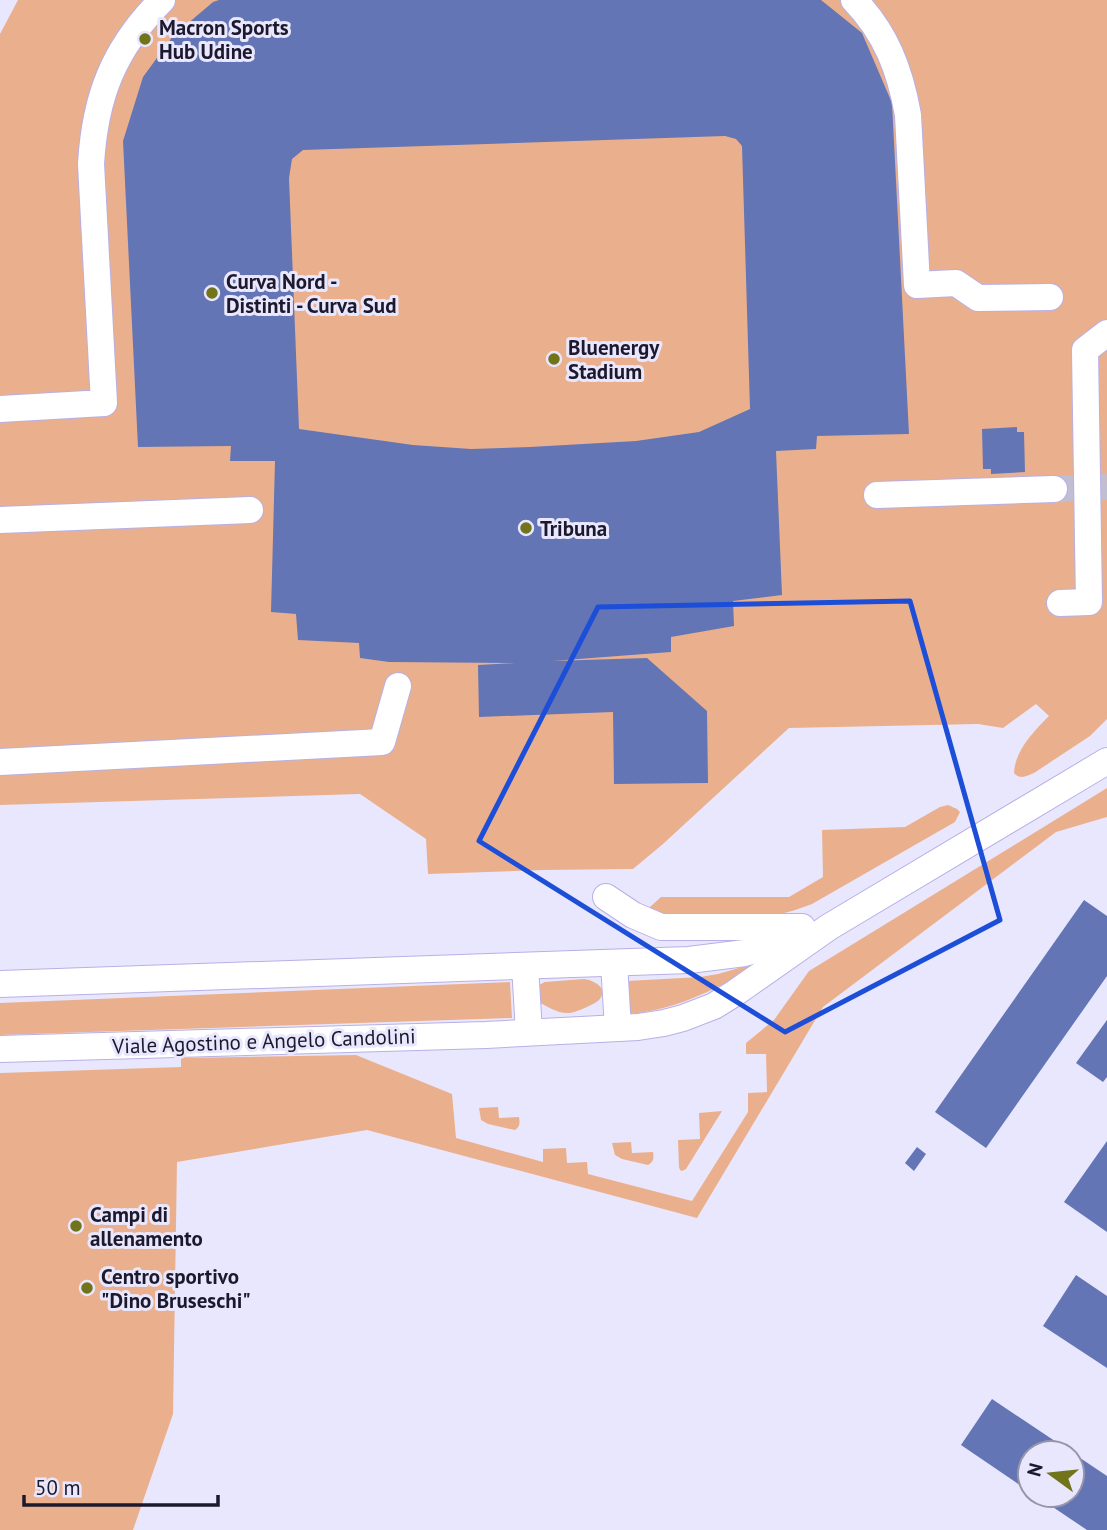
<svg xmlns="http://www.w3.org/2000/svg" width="1107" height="1530" font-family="'PT Sans',sans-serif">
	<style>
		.green { fill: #eab08e }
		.building { fill: #6375b4; fill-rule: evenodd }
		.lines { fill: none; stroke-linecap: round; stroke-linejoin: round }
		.minor-tunnel { stroke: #c0bed3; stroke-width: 26; stroke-dasharray: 26 13; stroke-linecap: butt }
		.minor-casing { stroke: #b8b0e6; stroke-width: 28 }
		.minor { stroke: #fff; stroke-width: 26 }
		.marked { fill: none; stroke: #1d4ed8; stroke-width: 5; stroke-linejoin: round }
		.poi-dot { fill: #71741a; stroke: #e9e7fd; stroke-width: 2.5 }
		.labels { text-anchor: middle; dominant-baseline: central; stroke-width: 6; stroke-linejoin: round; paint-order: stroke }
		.poi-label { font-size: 21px; font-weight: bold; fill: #1c192d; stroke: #e9e7fd; text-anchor: start }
		.street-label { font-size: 21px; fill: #1c192d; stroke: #e9e7fd }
	</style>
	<rect width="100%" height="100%" fill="#e9e7fd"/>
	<!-- green -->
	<g class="green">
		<path d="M 18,0 L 1107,0 L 1107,719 L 1090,736 L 1034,773 C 1027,776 1020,780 1014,773 C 1015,750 1034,731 1049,716 L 1036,704 L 1003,728 L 978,724 L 789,728 L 663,844 L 633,869 L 543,870 L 428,874 L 426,839 L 360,794 L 0,805 L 0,34 Z"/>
		<polygon points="1107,788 1107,817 1056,832 823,1007 697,1218 367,1130 177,1162 173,1414 133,1530 0,1530 0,1073 181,1067 181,1058 356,1055 452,1094 456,1138 543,1162 543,1149 566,1148 567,1163 587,1162 588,1174 692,1201 748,1112 748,1093 767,1092 766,1054 746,1054 746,1043 774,1020 809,971"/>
		<path d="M 948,805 L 957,809 L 960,812 L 955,822 L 812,904 C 799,909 787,913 773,915 L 640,916 L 661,897 L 789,897 L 823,877 L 822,830 L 905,827 L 940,807 Z"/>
		<path d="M 770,959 C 725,984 681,1010 629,1014 L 627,981 L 700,977 L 718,974 Z"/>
		<path d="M 584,979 C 593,980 610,988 599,1000 C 595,1004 575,1013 569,1013 C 558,1014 547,1006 538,1002 L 539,985 L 545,982 Z"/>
		<polygon points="510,982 512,1018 0,1035 0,1003"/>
		<path d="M 498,1107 L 499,1118 L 519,1117 C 520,1123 520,1127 515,1130 L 488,1124 L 481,1120 L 479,1108 Z"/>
		<polygon points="722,1111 686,1169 682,1171 680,1170 679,1167 678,1140 700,1139 699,1113"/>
		<path d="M 631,1142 L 632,1153 L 653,1152 C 654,1157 654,1162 648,1165 L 622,1159 L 615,1155 L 612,1143 Z"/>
	</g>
	<!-- building -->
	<g class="building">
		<path d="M 219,0 L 821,0 L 862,33 L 892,103 L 909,434 L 817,436 L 816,449 L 776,451 L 782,595 L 733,601 L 734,626 L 671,637 L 671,652 L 552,661 L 647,658 L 707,711 L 708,783 L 614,784 L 613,712 L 479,717 L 478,665 L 515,663 L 389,662 L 360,658 L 359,643 L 298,640 L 296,614 L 271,612 L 275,461 L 230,461 L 231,446 L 138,447 L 123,141 L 143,77 L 173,36 L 213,2 ZM 725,136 L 736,139 L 742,146 L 750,409 L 699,432 L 636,441 L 530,447 L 471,449 L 413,445 L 299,429 L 289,178 L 292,159 L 303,150 Z"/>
		<polygon points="1017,427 1017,432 1024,432 1025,472 991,474 991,469 983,469 982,429"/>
		<polygon points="1084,900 1107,916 1107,976 986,1148 935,1112"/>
		<polygon points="1107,1020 1107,1077 1103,1082 1076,1063"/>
		<polygon points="1107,1141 1107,1232 1064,1202"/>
		<polygon points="917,1147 926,1154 914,1171 905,1163"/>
		<polygon points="1076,1275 1107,1296 1107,1368 1043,1326"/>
		<polygon points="992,1399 1107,1476 1107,1530 1087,1530 1035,1495 1072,1495 1072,1453 1030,1453 1030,1492 961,1445"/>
	</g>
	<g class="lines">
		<!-- minor-tunnel -->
		<polyline class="minor-tunnel" points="1054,489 1107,487"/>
		<defs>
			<g id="minor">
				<path d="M 854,0 C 886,33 900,70 908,115 L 917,285 L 956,283 L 978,298 L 1050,297"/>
				<path d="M 0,409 L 104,403 L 91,164 C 95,96 114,48 162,0"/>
				<polyline points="877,495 1054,489"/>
				<polyline points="0,520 250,510"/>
				<polyline points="1060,603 1089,602 1085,350 1107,333"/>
				<polyline points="0,762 382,742 398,686"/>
				<polyline points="606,897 633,915 661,927 802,927"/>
				<polyline points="614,963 618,1028"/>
				<polyline points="525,966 529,1032"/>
				<polyline points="0,984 689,960 745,953 807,933"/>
				<polyline points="0,1049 486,1035 638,1027 664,1023 683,1018 714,1006 735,993 829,927 1107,761"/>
			</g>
		</defs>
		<!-- minor casing -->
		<use href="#minor" class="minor-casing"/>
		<!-- minor -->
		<use href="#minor" class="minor"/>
	</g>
	<!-- marked area -->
	<path class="marked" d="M 910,601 L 1000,920 L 785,1032 L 479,841 L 598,607 Z"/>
	<!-- markers -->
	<g class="poi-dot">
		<circle cx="145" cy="39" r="7"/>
		<circle cx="212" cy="293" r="7"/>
		<circle cx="554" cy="359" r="7"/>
		<circle cx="526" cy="528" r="7"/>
		<circle cx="76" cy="1226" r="7"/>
		<circle cx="87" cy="1288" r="7"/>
	</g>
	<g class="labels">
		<!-- poi labels -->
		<g class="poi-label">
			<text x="159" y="27">Macron Sports<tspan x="159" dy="24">Hub Udine</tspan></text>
			<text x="226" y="281">Curva Nord -<tspan x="226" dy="24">Distinti - Curva Sud</tspan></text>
			<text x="568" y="347">Bluenergy<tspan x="568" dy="24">Stadium</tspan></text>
			<text x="540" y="528">Tribuna</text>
			<text x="90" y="1214">Campi di<tspan x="90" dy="24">allenamento</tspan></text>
			<text x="101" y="1276">Centro sportivo<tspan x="101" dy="24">"Dino Bruseschi"</tspan></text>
		</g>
		<!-- street labels -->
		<g class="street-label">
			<text transform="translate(264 1041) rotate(-2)">Viale Agostino e Angelo Candolini</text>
		</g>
	</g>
	<!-- north arrow -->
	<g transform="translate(1051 1474) rotate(285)"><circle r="33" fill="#e9e7fd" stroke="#9795aa" stroke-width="2"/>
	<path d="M0-5L12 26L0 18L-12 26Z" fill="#71741a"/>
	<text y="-10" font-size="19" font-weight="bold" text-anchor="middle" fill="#1c192d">N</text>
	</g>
	<!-- scale -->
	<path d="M24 1495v10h194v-10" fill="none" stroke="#1c192d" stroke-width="3.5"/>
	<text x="35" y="1495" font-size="21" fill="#1c192d" stroke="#e9e7fd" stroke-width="5" paint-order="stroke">50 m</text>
</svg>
